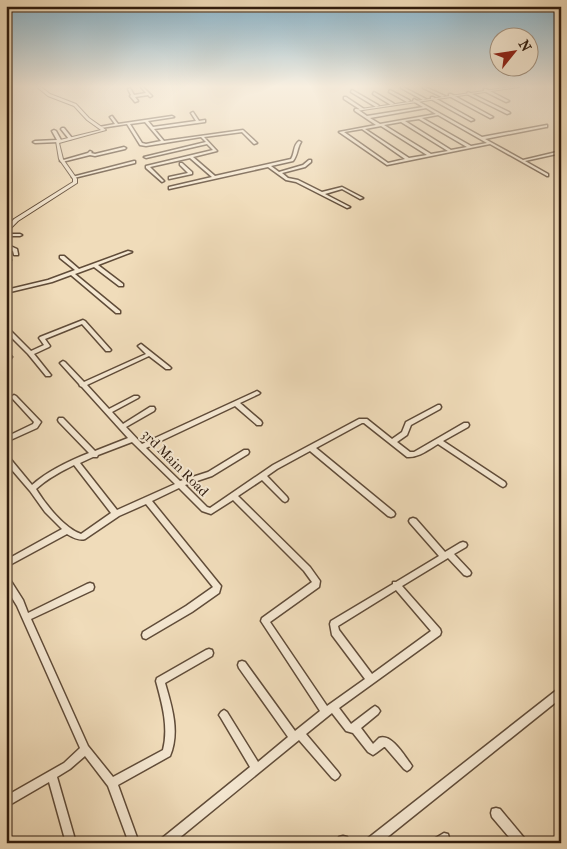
<svg xmlns="http://www.w3.org/2000/svg" width="567" height="849" font-family="'IM FELL French Canon',serif">
	<style>
		.water { fill: #9bbcac; stroke: #707c6d }
		.lines { fill: none; stroke-linecap: round; stroke-linejoin: round }
		.minor-casing { stroke: #604c39; stroke-width: 3 }
		.tertiary-casing { stroke: #604c39; stroke-width: 2 }
		.minor { fill: #f5e8d2; fill-rule: evenodd }
		.tertiary { fill: #f5e8d2; fill-rule: evenodd }
		.labels { text-anchor: middle; dominant-baseline: central; stroke-width: 4; stroke-linejoin: round; paint-order: stroke }
		.street-label { font-size: 14px; fill: #301c0e; stroke: #f5e8d2 }
	</style>
	<rect width="100%" height="100%" fill="#f0dcba"/>
	<filter id="stains"><feTurbulence type="fractalNoise" baseFrequency=".004" numOctaves="4"/><feColorMatrix values="0 0 0 0 .2 0 0 0 0 .09 0 0 0 0 .02 0 0 0 .5 -.17"/></filter>
	<radialGradient id="worn" r=".72"><stop offset=".6" stop-color="#630" stop-opacity="0"/><stop offset="1" stop-color="#630" stop-opacity=".3"/></radialGradient>
	<!-- water -->
	<polygon class="water" points="6,87 11,87 11,142 6,150"/>
	<g class="lines">
		<defs>
			<g id="minor">
				<polygon points="141,87 143,87 152,96 150,97 148,95 135,97 138,101 135,102 130,96 131,95 128,89 130,88 134,95 146,93"/>
				<polygon points="401,87 403,87 426,99 423,100 401,88"/>
				<polygon points="423,87 425,87 445,96 442,97 423,88"/>
				<polygon points="484,89 486,89 509,101 506,102 484,91"/>
				<polygon points="352,90 378,105 379,106 376,107 351,92"/>
				<polygon points="390,90 409,100 410,101 407,102 389,92"/>
				<polygon points="374,92 393,103 394,104 391,105 373,94"/>
				<polygon points="468,92 509,112 510,113 507,114 467,94"/>
				<polygon points="449,94 451,94 493,117 490,118 449,96"/>
				<polygon points="344,97 346,97 364,109 361,110 344,99"/>
				<polygon points="431,97 433,97 474,120 471,121 431,99"/>
				<path d="M 414,99 L 482,137 L 547,125 L 547,127 L 546,127 L 485,139 L 523,160 L 561,151 L 561,153 L 525,161 L 548,174 L 548,176 L 547,176 L 490,144 L 387,165 L 339,132 L 376,125 L 355,111 L 355,109 L 357,109 L 367,116 L 423,107 L 413,101 ZM 426,108 L 436,114 L 380,124 L 370,118 ZM 438,115 L 487,143 L 471,146 L 422,118 ZM 419,119 L 467,147 L 451,150 L 405,121 ZM 401,122 L 448,151 L 431,154 L 384,125 ZM 381,126 L 427,155 L 409,158 L 365,129 ZM 362,129 L 405,159 L 388,163 L 344,132 Z"/>
				<path d="M 193,112 L 199,121 L 205,120 L 205,122 L 154,129 L 164,141 L 243,130 L 257,143 L 254,144 L 242,132 L 204,137 L 217,151 L 193,157 L 215,176 L 291,159 C 295,153 293,145 299,141 L 301,142 C 297,148 298,155 293,161 L 271,166 L 279,172 L 303,165 L 309,160 L 311,160 L 311,162 L 305,167 L 282,173 L 288,178 L 298,180 L 322,192 L 342,187 L 363,198 L 360,199 L 342,189 L 325,194 L 350,207 L 347,208 L 296,182 L 286,180 L 268,167 L 169,189 L 169,187 L 212,177 L 190,158 L 150,167 L 164,181 L 162,182 L 146,168 L 146,166 L 213,150 L 207,144 L 146,158 L 144,157 L 206,142 L 201,137 L 146,146 L 140,145 L 127,124 L 101,128 L 99,127 L 115,124 L 110,117 L 112,116 L 118,124 L 172,116 L 174,117 L 148,121 L 153,127 L 196,121 L 191,113 ZM 145,122 L 161,141 L 146,144 L 142,143 L 130,124 Z"/>
				<polygon points="62,128 64,128 72,138 71,139 69,139 61,129"/>
				<polygon points="54,130 56,131 61,140 59,142 35,143 33,142 35,141 57,140 52,131"/>
				<polygon points="124,147 126,148 125,149 95,156 90,155 62,162 60,161 88,153 90,151 92,152 91,153 95,154"/>
				<polygon points="134,161 135,161 135,163 74,178 72,177"/>
				<polygon points="180,163 182,163 192,172 192,174 169,179 169,177 188,173 180,165"/>
				<polygon points="6,234 20,234 22,235 20,236 6,236"/>
				<polygon points="6,244 17,249 18,254 18,255 14,255 13,251 6,247"/>
				<polygon points="128,251 132,252 98,265 123,284 123,286 119,286 94,267 75,274 120,311 120,313 116,313 71,275 52,282 6,293 6,290 48,280 75,270 60,258 60,256 64,256 79,269"/>
				<polygon points="6,259 9,259 11,260 6,262"/>
				<polygon points="83,320 85,321 111,350 110,351 106,351 82,324 45,339 50,346 49,347 34,354 50,374 51,375 50,376 46,376 28,354 6,332 6,327 8,328 31,351 44,345 39,338 40,337"/>
				<path d="M 141,344 L 170,367 L 171,368 L 170,369 L 166,369 L 149,356 L 87,385 L 109,409 L 134,396 L 138,396 L 139,397 L 138,398 L 112,412 L 123,424 L 150,407 L 154,407 L 155,409 L 154,411 L 126,427 L 142,444 L 255,392 L 257,391 L 260,393 L 259,394 L 240,403 L 261,421 L 262,423 L 261,425 L 257,425 L 235,406 L 146,448 L 180,481 L 208,472 L 244,450 L 248,450 L 249,452 L 248,454 L 212,476 L 185,485 L 207,507 L 210,508 L 273,465 L 359,419 L 367,419 L 392,439 L 402,432 L 406,422 L 438,405 L 440,405 L 441,407 L 440,409 L 411,425 L 407,435 L 397,442 L 410,452 L 414,452 L 464,423 L 468,423 L 469,425 L 468,427 L 443,441 L 505,482 L 506,484 L 505,486 L 503,487 L 501,486 L 438,444 C 428,450 418,458 407,457 L 364,423 L 362,423 L 316,448 L 394,512 L 395,514 L 394,516 L 391,517 L 388,516 L 310,451 L 277,469 L 267,476 L 287,497 L 288,499 L 287,501 L 285,502 L 283,501 L 262,480 L 238,496 L 310,567 L 320,581 L 319,587 L 270,622 L 327,706 L 365,679 L 332,635 L 330,624 L 331,621 L 393,584 L 393,582 L 396,582 L 439,556 L 410,523 L 409,521 L 410,519 L 413,518 L 416,519 L 445,552 L 460,543 L 463,542 L 466,543 L 467,545 L 466,547 L 454,554 L 470,571 L 471,573 L 470,575 L 467,576 L 464,575 L 448,558 L 402,586 L 440,629 L 441,632 L 440,635 L 339,708 L 351,724 L 372,708 L 375,706 L 378,708 L 380,711 L 378,714 L 361,728 L 373,744 C 374,743 378,739 379,738 C 391,733 404,755 410,763 L 412,766 L 410,769 L 407,771 L 404,769 L 385,747 L 384,747 L 376,753 L 373,755 L 368,752 L 353,733 L 346,731 L 332,713 L 306,734 L 338,772 L 340,775 L 338,778 L 335,780 L 332,778 L 299,740 L 173,843 L 160,843 L 161,839 L 250,767 L 221,718 L 219,715 L 221,712 L 224,710 L 227,712 L 258,762 L 288,737 L 239,668 L 238,665 L 239,662 L 242,661 L 245,662 L 295,731 L 320,711 L 261,621 L 262,618 L 312,582 L 304,571 L 233,500 L 211,514 L 202,511 L 179,488 L 152,501 L 221,586 L 219,593 L 192,612 L 146,639 L 143,638 L 142,635 L 143,632 L 186,606 L 213,587 L 146,504 L 119,516 L 85,539 C 79,541 72,537 67,534 L 6,567 L 6,560 L 62,529 L 45,512 L 30,491 L 6,463 L 6,456 L 8,456 L 32,485 C 49,470 69,461 89,453 L 59,422 L 58,420 L 59,418 L 63,418 L 95,451 L 128,438 L 82,387 L 80,386 L 79,384 L 60,363 L 63,361 L 65,362 L 84,382 L 146,354 L 138,346 ZM 132,442 L 175,484 L 117,510 L 80,463 L 93,457 L 97,457 L 98,455 ZM 74,465 L 111,513 L 81,534 C 64,528 46,505 36,489 C 47,479 60,472 74,465 ZM 396,590 L 431,631 L 372,674 L 339,630 L 338,626 Z"/>
				<polygon points="6,352 12,357 11,358 9,359 6,358"/>
				<polygon points="14,395 16,396 41,422 37,428 6,442 6,437 33,424 34,422 12,398 11,397"/>
				<path d="M 6,578 L 9,578 L 23,600 L 28,613 L 87,584 L 90,583 L 93,584 L 94,587 L 93,590 L 31,619 L 88,746 L 113,777 L 163,750 C 169,727 162,703 156,681 L 157,678 L 206,650 L 209,649 L 212,650 L 213,653 L 212,656 L 165,683 C 172,707 180,732 170,756 L 118,785 L 139,843 L 129,843 L 108,786 L 85,756 L 70,769 L 57,777 L 76,843 L 66,843 L 49,782 L 6,807 L 6,796 L 64,763 L 80,748 L 17,606 L 6,588 Z"/>
				<polygon points="561,688 561,698 380,843 366,843 367,839 558,689"/>
				<polygon points="496,808 500,809 525,839 526,843 514,843 492,817 491,813 492,809"/>
				<polygon points="444,833 448,834 449,838 446,843 433,843 434,839"/>
				<polygon points="343,836 347,837 349,843 339,843 338,841 339,837"/>
			</g>
			<g id="tertiary">
				<polygon points="37,87 41,87 50,94 76,104 89,118 106,130 59,143 63,159 77,179 77,183 18,221 6,233 6,228 14,219 73,182 73,179 59,159 56,141 101,130 87,120 74,106 48,96"/>
				<polygon points="512,87 519,87 356,111 354,110"/>
			</g>
		</defs>
		<!-- minor casing -->
		<use href="#minor" class="minor-casing"/>
		<!-- tertiary casing -->
		<use href="#tertiary" class="tertiary-casing"/>
		<!-- minor -->
		<use href="#minor" class="minor"/>
		<!-- tertiary -->
		<use href="#tertiary" class="tertiary"/>
	</g>
	<!-- sky -->
	<linearGradient id="sky" x2="0" y2="1"><stop stop-color="#89b7d0"/><stop offset="0.42" stop-color="#f8efe0"/><stop offset="1" stop-color="#f8efe0" stop-opacity="0"/></linearGradient>
	<rect width="567" height="205" fill="url(#sky)"/>
	<g class="labels">
		<!-- street labels -->
		<g class="street-label">
			<text transform="translate(175 463) rotate(45)">3rd Main Road</text>
		</g>
	</g>
	<!-- margin -->
	<rect width="567" height="849" fill="none" stroke="#f0dcba" stroke-width="25"/>
	<rect x="8" y="8" width="552" height="834" fill="none" stroke="#301c0e" stroke-width="2.5"/>
	<rect x="12" y="12" width="542" height="824" fill="none" stroke="#301c0e"/>
	<!-- north arrow -->
	<g transform="translate(514 52) rotate(60)"><circle r="24" fill="#f5e8d2" stroke="#a69684"/>
	<path d="M0-4L9 19L0 12L-9 19Z" fill="#8f2418"/>
	<text y="-8" font-size="14" font-weight="bold" text-anchor="middle" fill="#301c0e">N</text>
	</g>
	<rect width="100%" height="100%" filter="url(#stains)"/>
	<rect width="100%" height="100%" fill="url(#worn)"/>
</svg>
